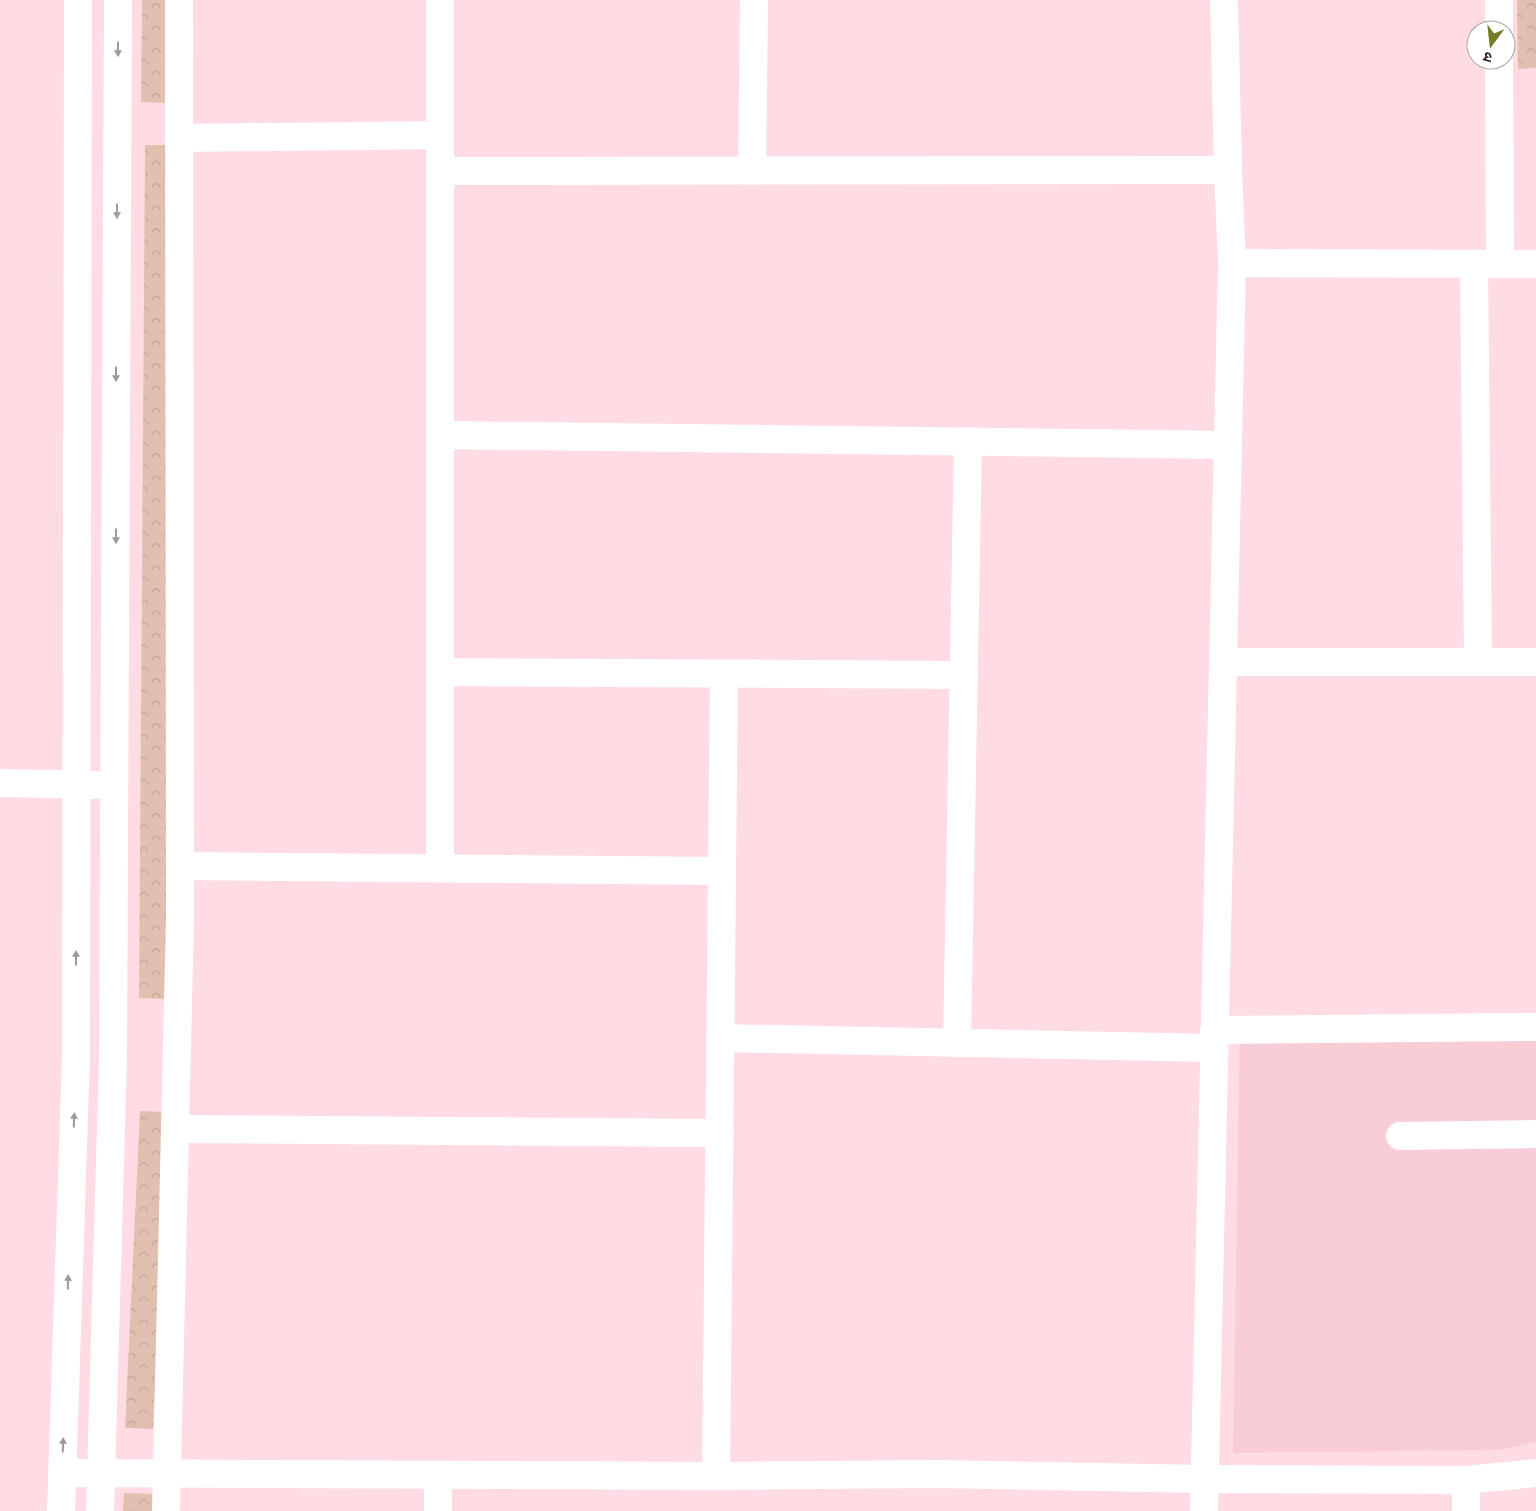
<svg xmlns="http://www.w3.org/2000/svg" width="1536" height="1511" font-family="Inter,'Noto Sans Devanagari',sans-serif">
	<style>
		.built { fill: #f8cdd6 }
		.park { fill: url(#park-crowns) }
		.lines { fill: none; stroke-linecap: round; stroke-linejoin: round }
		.minor { stroke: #fff; stroke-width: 28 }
		.oneway { fill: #9e999a }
	</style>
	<defs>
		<pattern id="park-crowns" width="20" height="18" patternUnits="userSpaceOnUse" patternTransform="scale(1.25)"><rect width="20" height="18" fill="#e1c0b0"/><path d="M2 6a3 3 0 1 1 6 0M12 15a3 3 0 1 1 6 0" fill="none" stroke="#c1a497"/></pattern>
	</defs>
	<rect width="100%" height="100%" fill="#ffdce3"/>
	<!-- built -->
	<polygon class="built" points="1536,1019 1536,1442 1499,1450 1233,1453 1240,1021"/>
	<!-- park -->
	<g class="park">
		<polygon points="142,0 169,0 168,103 141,102"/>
		<polygon points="1517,0 1536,0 1536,68 1518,69"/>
		<polygon points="145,145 171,145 166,999 139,998"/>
		<polygon points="140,1111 168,1112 153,1429 125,1428"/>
		<polygon points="124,1493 156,1494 156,1511 123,1511"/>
	</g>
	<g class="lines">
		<!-- minor -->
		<g class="minor">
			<polyline points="440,0 440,868"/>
			<polyline points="1499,0 1499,30"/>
			<polyline points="1499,60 1500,264"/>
			<polyline points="179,138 440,135"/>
			<polyline points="440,171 1228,170"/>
			<polyline points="752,171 754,0"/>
			<polyline points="1232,263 1536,264"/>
			<polyline points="1474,264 1478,662"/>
			<polyline points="440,435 1228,445"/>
			<polyline points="1223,662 1536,662"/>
			<polyline points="440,672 964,675"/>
			<polyline points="0,783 95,785"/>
			<polyline points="180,866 722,871"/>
			<polyline points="1214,1030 1536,1027"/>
			<polyline points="720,1038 1214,1048"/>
			<polyline points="957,1043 968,441"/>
			<polyline points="175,1129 720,1133"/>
			<polyline points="1400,1136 1536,1134"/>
			<polyline points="62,1473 716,1476 936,1474 1204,1479 1466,1480 1536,1473"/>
			<polyline points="716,1476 724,674"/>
			<polyline points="61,1511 76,1055 78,0"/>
			<polyline points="100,1511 113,1057 118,0"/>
			<polyline points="166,1511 180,918 179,0"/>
			<polyline points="438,1511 438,1475"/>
			<polyline points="1204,1511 1232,263 1228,170 1224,0"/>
			<polyline points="1466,1511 1466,1480"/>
		</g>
	</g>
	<!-- one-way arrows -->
	<defs><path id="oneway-solid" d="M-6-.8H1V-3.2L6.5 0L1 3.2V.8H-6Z" transform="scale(1.25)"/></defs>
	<g class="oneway">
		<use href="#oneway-solid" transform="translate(118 49) rotate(90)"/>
		<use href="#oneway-solid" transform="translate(117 211) rotate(90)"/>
		<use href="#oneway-solid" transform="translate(116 374) rotate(90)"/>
		<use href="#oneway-solid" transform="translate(116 536) rotate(90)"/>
		<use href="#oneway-solid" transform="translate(76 958) rotate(-90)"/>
		<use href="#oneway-solid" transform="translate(74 1120) rotate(-88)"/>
		<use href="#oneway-solid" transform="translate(68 1282) rotate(-88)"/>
		<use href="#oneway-solid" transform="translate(63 1445) rotate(-88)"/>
	</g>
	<!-- north arrow -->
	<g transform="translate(1491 45) rotate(195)"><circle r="24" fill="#ffffff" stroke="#a9a4a5"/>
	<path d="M0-4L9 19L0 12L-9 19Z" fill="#747c26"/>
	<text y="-8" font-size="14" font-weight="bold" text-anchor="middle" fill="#281c1f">उ</text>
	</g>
</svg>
